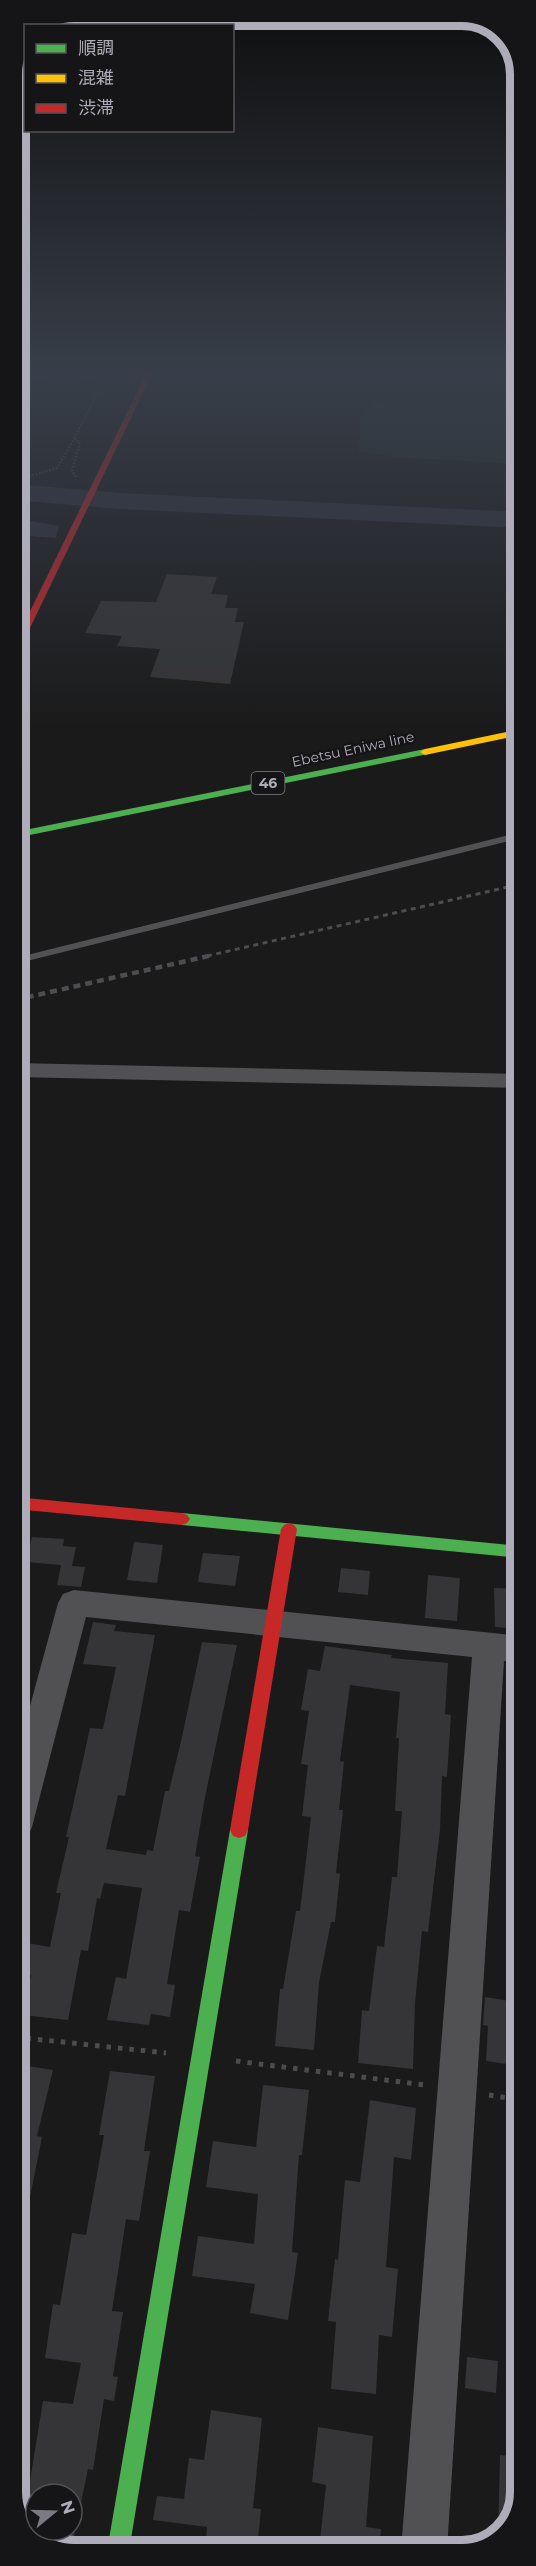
<svg xmlns="http://www.w3.org/2000/svg" width="536" height="2566" font-family="Montserrat,'Noto Sans JP',sans-serif">
	<style>
		.green { fill: #252c2a }
		.water { fill: #30313d }
		.lines { fill: none; stroke-linecap: round; stroke-linejoin: round }
		.river { fill: #30313d; fill-rule: evenodd }
		.building { fill: #353436; fill-rule: evenodd }
		.path-far1 { stroke: #4c4b4f; stroke-width: 2; stroke-dasharray: 1.5 2; stroke-linecap: butt }
		.path { stroke: #4c4b4f; stroke-width: 5; stroke-dasharray: 4.5 7; stroke-linecap: butt }
		.lane { fill: #515053; fill-rule: evenodd }
		.street { fill: #515053; fill-rule: evenodd }
		.fast { fill: #4caf50; fill-rule: evenodd }
		.slow { fill: #ffc107; fill-rule: evenodd }
		.jam { fill: #c62828; fill-rule: evenodd }
		.rail-far1 { stroke: #4d4c50; stroke-width: 3; stroke-dasharray: 5 4.5; stroke-linecap: butt }
		.rail { stroke: #4d4c50; stroke-width: 4.5; stroke-dasharray: 7 5; stroke-linecap: butt }
		.labels { text-anchor: middle; dominant-baseline: central; stroke-width: 5; stroke-linejoin: round; paint-order: stroke }
		.far-street-label { font-size: 14px; fill: #afacb9; stroke: #151416 }
		.shield { fill: #151416; stroke: #817e88; stroke-width: 1.5 }
		.shield-label { font-size: 14px; font-weight: bold; fill: #afacb9 }
		.rim { fill: none; stroke: #afacb9; stroke-width: 8 }
	</style>
	<rect width="100%" height="100%" fill="#1a1a1a"/>
	<!-- green -->
	<polygon class="green" points="433,399 521,399 521,464 396,457 359,451 360,418 374,403"/>
	<!-- water -->
	<polygon class="water" points="15,518 59,526 56,538 15,535"/>
	<g class="lines">
		<!-- river -->
		<polygon class="river" points="15,484 120,493 521,512 521,528 120,509 15,500"/>
	</g>
	<!-- building -->
	<g class="building">
		<polygon points="167,574 217,577 211,594 228,595 225,608 238,608 235,622 244,622 230,684 150,677 160,649 117,646 122,636 85,633 101,601 156,602"/>
		<polygon points="32,1537 64,1539 63,1546 76,1547 72,1566 85,1567 81,1587 57,1585 61,1565 26,1562"/>
		<polygon points="134,1542 163,1545 157,1583 127,1580"/>
		<polygon points="203,1553 240,1556 235,1586 198,1582"/>
		<polygon points="341,1568 370,1571 368,1595 338,1592"/>
		<polygon points="428,1575 460,1578 457,1621 425,1618"/>
		<polygon points="494,1588 521,1589 521,1629 495,1627"/>
		<polygon points="93,1622 116,1625 114,1631 155,1635 125,1796 118,1795 106,1849 146,1855 147,1850 153,1851 165,1791 169,1791 182,1737 202,1642 237,1645 205,1797 195,1856 200,1857 190,1912 179,1910 167,1984 175,1985 170,2017 151,2014 149,2025 107,2020 116,1977 126,1979 142,1888 104,1883 100,1899 97,1898 88,1951 81,1950 68,2020 23,2015 31,1975 15,1974 15,1941 50,1947 61,1893 56,1893 69,1837 66,1837 90,1728 103,1729 116,1667 83,1664"/>
		<polygon points="325,1646 392,1655 391,1658 448,1663 445,1714 451,1715 447,1777 442,1776 440,1830 428,1932 422,1931 415,2003 413,2069 358,2063 362,2010 369,2011 377,1946 384,1947 392,1877 397,1877 402,1811 395,1811 399,1738 396,1738 400,1692 350,1685 340,1761 344,1762 339,1810 343,1810 336,1873 340,1874 335,1922 331,1922 319,1983 314,2050 275,2046 280,1989 283,1989 296,1911 300,1911 311,1817 302,1816 308,1765 301,1764 309,1711 301,1710 308,1669 320,1671"/>
		<polygon points="485,1997 510,2001 508,2032 521,2034 521,2066 486,2061 488,2026 483,2025"/>
		<polygon points="15,2064 53,2070 37,2136 42,2137 25,2222 15,2221"/>
		<path d="M 110,2071 L 155,2076 L 144,2151 L 150,2151 L 139,2221 L 126,2219 L 112,2311 L 123,2312 L 113,2376 L 118,2377 L 114,2401 L 104,2399 L 93,2470 L 88,2469 L 71,2551 L 67,2551 L 33,2534 L 20,2509 L 24,2492 L 28,2493 L 43,2401 L 73,2404 L 81,2363 L 45,2358 L 53,2304 L 60,2305 L 72,2233 L 86,2235 L 104,2135 L 99,2135 ZM 36,2494 L 72,2494 L 72,2530 L 36,2530 Z"/>
		<polygon points="263,2085 309,2090 302,2155 299,2155 292,2252 298,2253 288,2320 250,2313 255,2284 192,2276 198,2236 254,2244 258,2194 206,2187 213,2141 256,2147"/>
		<polygon points="370,2100 416,2108 411,2160 394,2157 386,2267 398,2269 392,2337 379,2335 376,2394 331,2389 336,2322 328,2321 335,2259 338,2260 345,2180 360,2182"/>
		<polygon points="467,2357 498,2361 496,2393 465,2388"/>
		<polygon points="211,2410 262,2418 253,2508 261,2509 257,2550 205,2551 207,2527 153,2520 157,2496 184,2499 189,2458 204,2460"/>
		<polygon points="318,2427 373,2436 366,2527 381,2529 379,2550 319,2550 326,2485 312,2482"/>
		<polygon points="500,2455 521,2457 521,2492 506,2531 498,2535"/>
	</g>
	<g class="lines">
		<!-- path-far1 -->
		<g class="path-far1">
			<polyline points="15,381 57,375 105,377 74,439"/>
			<polyline points="15,475 30,476 57,468 74,439 80,442 72,471 76,477"/>
		</g>
		<!-- path -->
		<g class="path">
			<polyline points="15,2037 166,2053"/>
			<polyline points="236,2061 425,2085"/>
			<polyline points="489,2095 521,2100"/>
		</g>
		<!-- lane -->
		<polygon class="lane" points="521,832 521,838 15,964 15,958"/>
		<!-- street -->
		<g class="street">
			<polygon points="15,1063 521,1074 521,1088 15,1077"/>
			<polygon points="74,1590 521,1636 521,1662 504,1661 447,2550 401,2550 472,1657 86,1617 32,1827 27,1838 15,1843 15,1761 58,1603 63,1594"/>
		</g>
		<!-- fast -->
		<g class="fast">
			<polygon points="425,749 428,750 428,754 15,838 15,832"/>
			<polygon points="182,1513 521,1546 521,1558 182,1525 177,1523 174,1519 177,1515"/>
			<polygon points="239,1822 245,1824 248,1830 129,2551 107,2551 230,1830 233,1824"/>
		</g>
		<!-- slow -->
		<polygon class="slow" points="521,729 521,735 425,755 420,752 425,749"/>
		<!-- jam -->
		<g class="jam">
			<polygon points="147,372 153,372 19,651 15,654 15,642"/>
			<polygon points="15,1497 182,1513 187,1515 190,1519 187,1523 182,1525 15,1509"/>
			<polygon points="289,1523 294,1525 297,1529 248,1830 245,1836 239,1838 233,1836 230,1830 281,1529 284,1525"/>
		</g>
		<!-- rail-far1 -->
		<polyline class="rail-far1" points="207,956 521,884"/>
		<!-- rail -->
		<polyline class="rail" points="15,1000 213,955"/>
	</g>
	<!-- sky -->
	<linearGradient id="sky" x2="0" y2="1"><stop stop-color="#0e0e0e"/><stop offset="0.51" stop-color="#383e49"/><stop offset="1" stop-color="#383e49" stop-opacity="0"/></linearGradient>
	<rect width="536" height="731" fill="url(#sky)"/>
	<g class="labels">
		<!-- far-street labels -->
		<g class="far-street-label">
			<text transform="translate(353 749) rotate(-12)">Ebetsu Eniwa line</text>
		</g>
		<!-- shield labels -->
		<rect class="shield" x="251.5" y="772" width="33" height="22" rx="4.5"/>
		<g class="shield-label">
			<text x="268" y="783">46</text>
		</g>
	</g>
	<!-- crop -->
	<path d="M0 0H536V2566H0ZM74 26H462A48 48 0 0 1 510 74V2492A48 48 0 0 1 462 2540H74A48 48 0 0 1 26 2492V74A48 48 0 0 1 74 26Z" fill="#151416" fill-rule="evenodd"/>
	<path class="rim" d="M74 26H462A48 48 0 0 1 510 74V2492A48 48 0 0 1 462 2540H74A48 48 0 0 1 26 2492V74A48 48 0 0 1 74 26Z"/>
	<!-- legend -->
	<rect x="24" y="24" width="210" height="108" fill="#151416" stroke="#535157" stroke-width="1.5"/>
	<rect x="36" y="44" width="30" height="9" fill="#4caf50" stroke="#535157" stroke-width="1.5"/>
	<text x="78" y="54" font-size="18" fill="#afacb9">順調</text>
	<rect x="36" y="74" width="30" height="9" fill="#ffc107" stroke="#535157" stroke-width="1.5"/>
	<text x="78" y="84" font-size="18" fill="#afacb9">混雑</text>
	<rect x="36" y="104" width="30" height="9" fill="#c62828" stroke="#535157" stroke-width="1.5"/>
	<text x="78" y="114" font-size="18" fill="#afacb9">渋滞</text>
	<!-- north arrow -->
	<g transform="translate(54 2512) rotate(71)"><circle r="28" fill="#151416" stroke="#535157" stroke-width="1.5"/>
	<path d="M0-4.5L10 22L0 15L-10 22Z" fill="#7b7981"/>
	<text y="-9" font-size="16" font-weight="bold" text-anchor="middle" fill="#afacb9">N</text>
	</g>
</svg>
